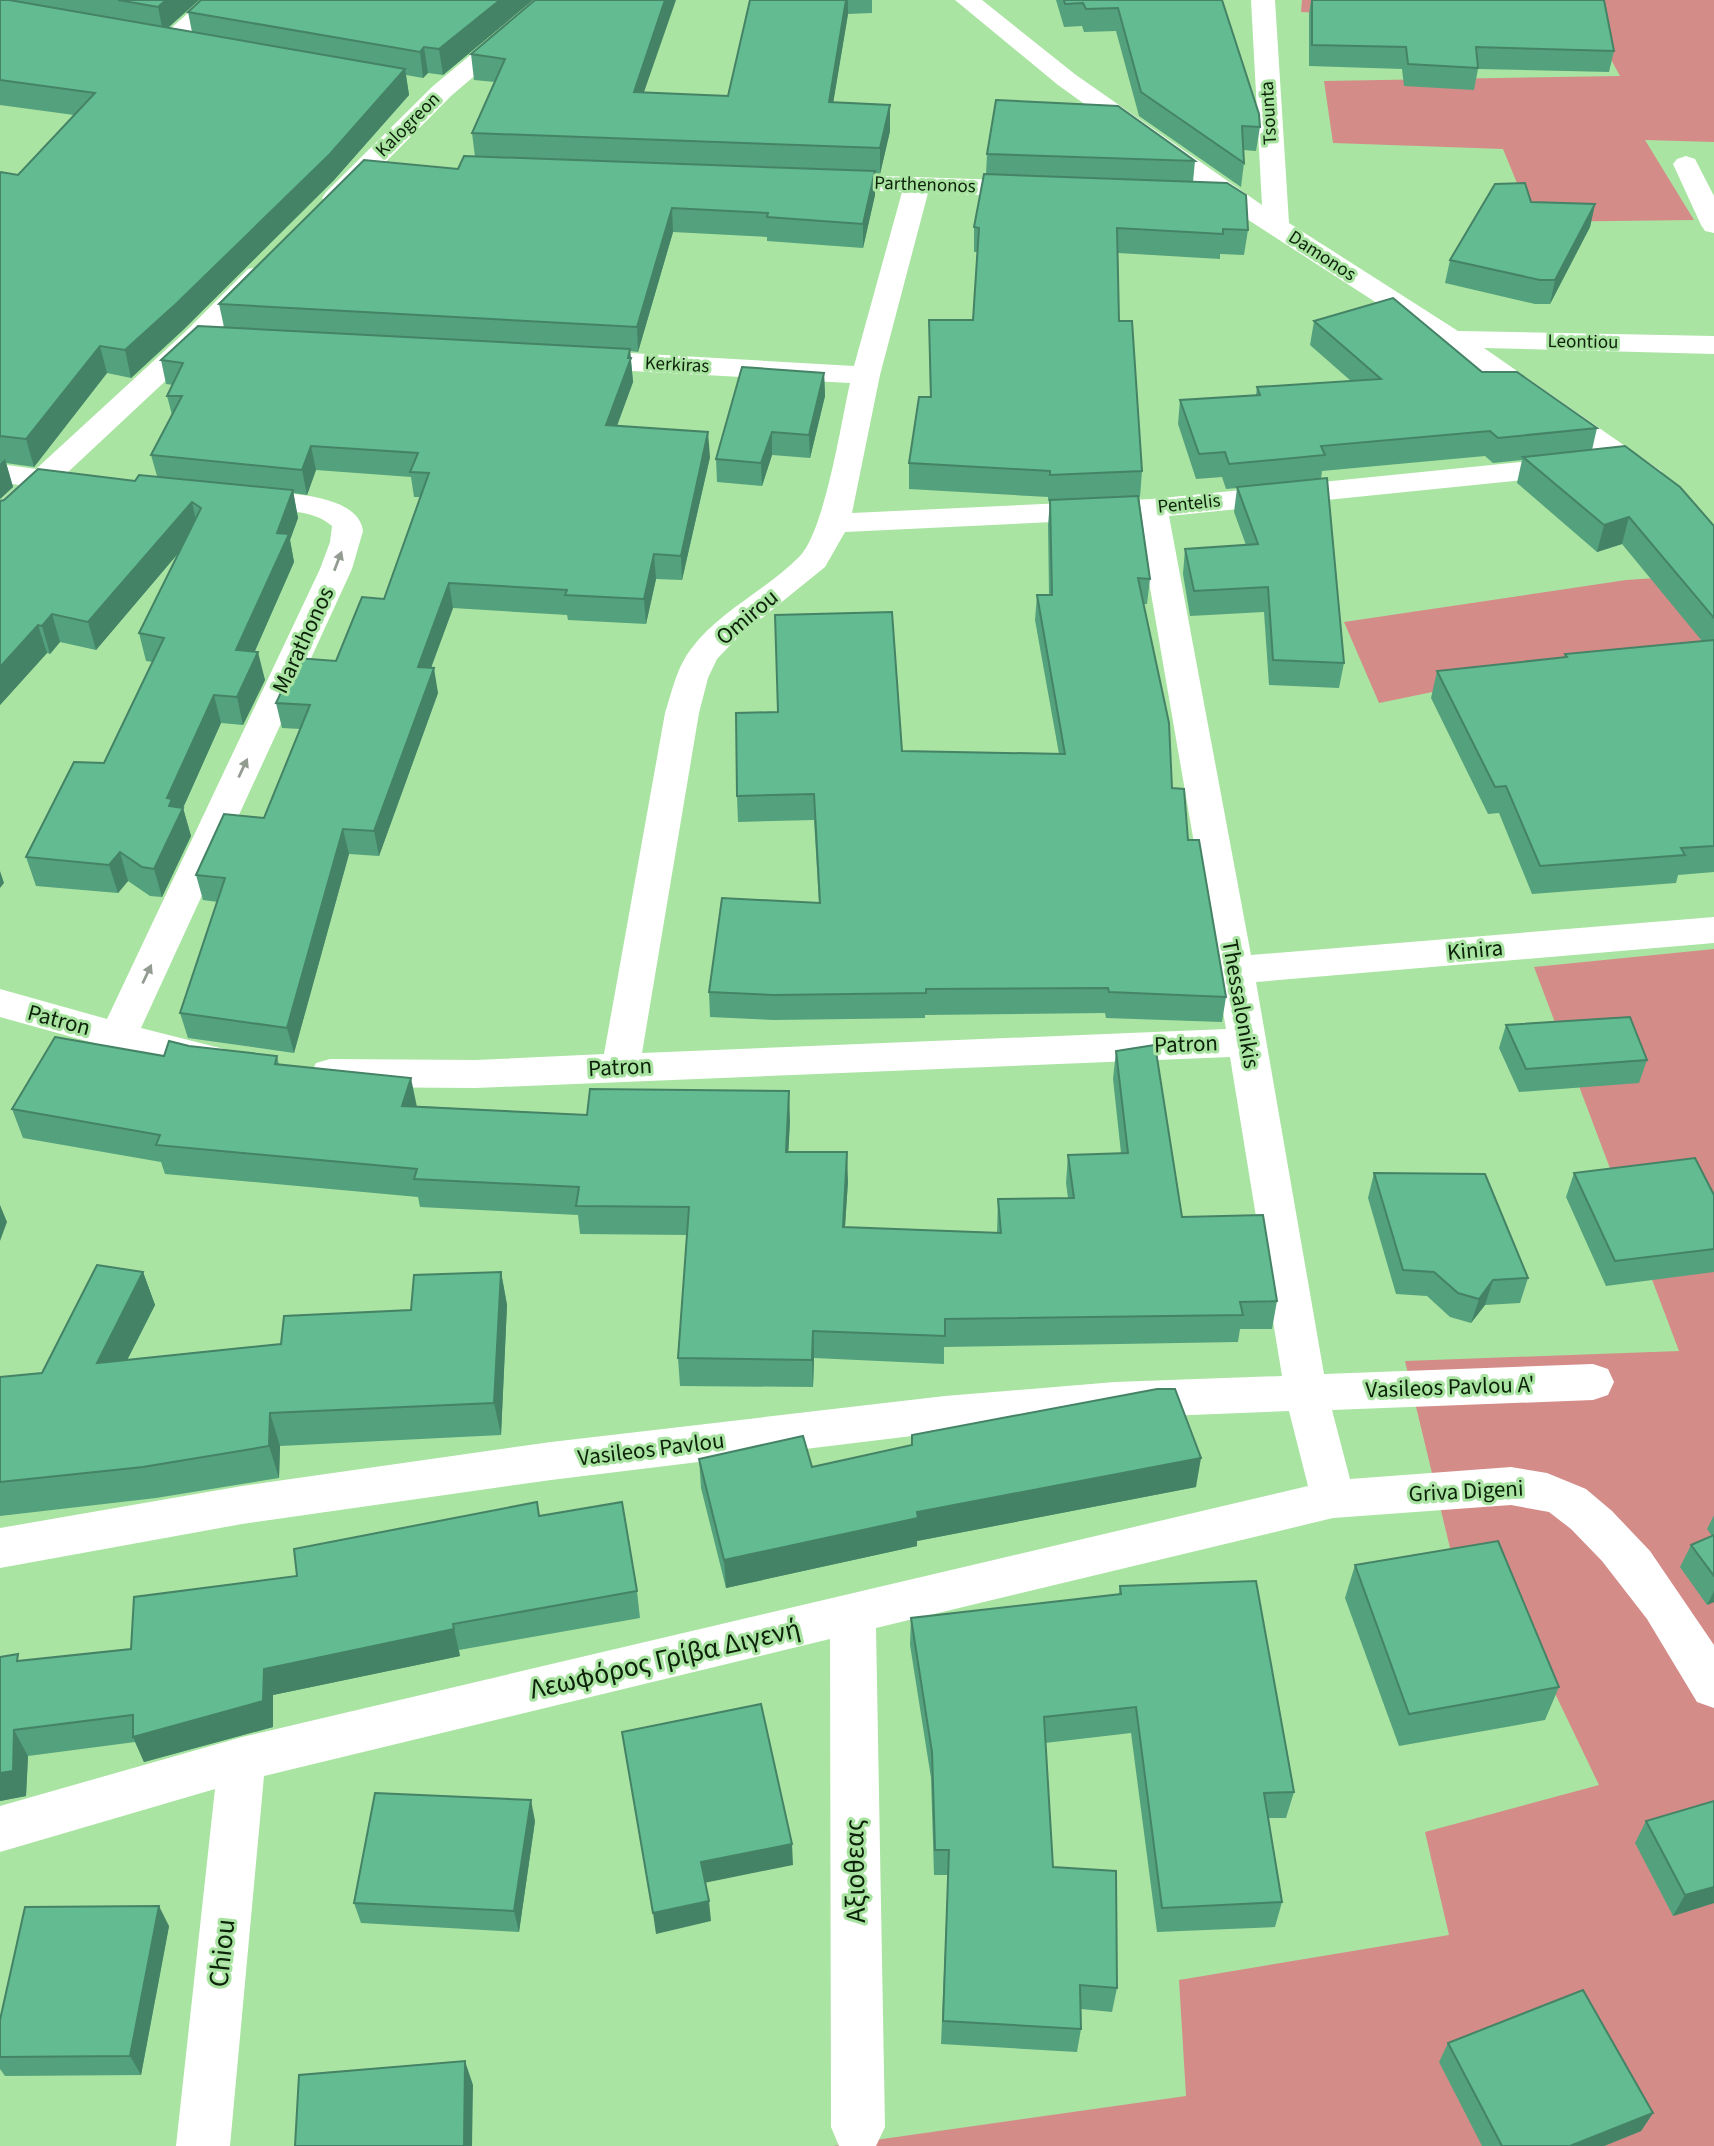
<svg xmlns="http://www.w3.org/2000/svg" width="1714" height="2146" font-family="'Source Sans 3',sans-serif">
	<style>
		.green { fill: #d48c89 }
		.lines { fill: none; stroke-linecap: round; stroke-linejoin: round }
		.minor { fill: #fff; fill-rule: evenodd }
		.wall { fill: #54a17d }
		.shaded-wall { fill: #458366 }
		.building { fill: #62bb91; stroke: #458366; stroke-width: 2 }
		.oneway { fill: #929c90 }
		.labels { text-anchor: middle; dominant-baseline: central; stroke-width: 6; stroke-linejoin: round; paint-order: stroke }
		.far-street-label { font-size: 19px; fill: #0c2209; stroke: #aae4a2 }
		.street-label { font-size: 23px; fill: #0c2209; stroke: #aae4a2 }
		.near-street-label { font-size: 28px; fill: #0c2209; stroke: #aae4a2 }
	</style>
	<rect width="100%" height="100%" fill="#aae4a2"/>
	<!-- green -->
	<g class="green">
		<polygon points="1302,0 1714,0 1714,142 1645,140 1694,220 1533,222 1503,149 1333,143 1324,81 1620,76 1593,27 1301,12"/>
		<polygon points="1714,574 1714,645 1660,645 1379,703 1344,622 1626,580"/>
		<polygon points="1714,949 1714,2146 833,2146 1186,2096 1179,1980 1449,1935 1425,1832 1599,1785 1487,1552 1451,1552 1405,1361 1679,1351 1534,967"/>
	</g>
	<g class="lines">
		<!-- minor -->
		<g class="minor">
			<polygon points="203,0 229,0 180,46 171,48 162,46 159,41 162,36"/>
			<polygon points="537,0 563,0 451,96 344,204 335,206 326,204 322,198 326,192 433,86"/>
			<polygon points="955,0 982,0 1076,75 1262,205 1251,0 1275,0 1289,223 1458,331 1714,336 1714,354 1484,348 1661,471 1665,477 1661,483 1650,486 1639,483 1442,345 1222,203 1058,85"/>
			<polygon points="1686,156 1695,159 1714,196 1714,233 1705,231 1701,225 1673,164 1677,159"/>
			<path d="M 824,174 L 1033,181 L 1042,183 L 1046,189 L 1042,195 L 1033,197 L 928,193 L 880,375 L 852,513 L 1152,499 L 1572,457 L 1583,460 L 1587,466 L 1583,472 L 1572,475 L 1169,516 L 1251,955 L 1714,917 L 1714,943 L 1256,982 L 1324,1374 L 1593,1364 L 1608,1369 L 1614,1382 L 1608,1395 L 1593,1400 L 1332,1410 L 1350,1479 L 1511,1467 L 1547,1473 L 1586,1489 L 1612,1511 L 1650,1551 L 1714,1645 L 1714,1708 L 1697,1702 L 1647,1619 L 1602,1561 L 1571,1529 L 1549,1512 L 1511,1505 L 1333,1518 L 876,1628 L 885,2127 L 876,2146 L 839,2146 L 831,2127 L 830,1639 L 264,1776 L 230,2146 L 176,2146 L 215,1789 L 0,1852 L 0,1806 L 242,1737 L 1308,1486 L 1289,1411 L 1115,1418 L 945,1432 L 551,1480 L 242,1524 L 0,1568 L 0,1528 L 242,1486 L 551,1442 L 945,1396 L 1115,1382 L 1282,1376 L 1230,1057 L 476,1088 L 330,1087 L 316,1083 L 311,1073 L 316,1063 L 330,1059 L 476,1060 L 604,1054 L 665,713 C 672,691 677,667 691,649 C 720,610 767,590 800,556 C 825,529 841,423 850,383 L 578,368 L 568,365 L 564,359 L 568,353 L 578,350 L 854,366 L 902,192 L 815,188 L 811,182 L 815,176 ZM 1138,518 L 1226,1029 L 642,1053 L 699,713 L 708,678 L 717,659 L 736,639 L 825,567 L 845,532 Z"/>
			<polygon points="258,267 268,269 272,275 268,281 205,344 67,473 92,478 96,484 92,490 81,493 50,489 11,526 0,528 0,502 19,485 0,482 0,464 36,469 185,332 248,269"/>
			<path d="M 245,491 C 275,493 358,491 363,531 L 352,569 L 141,1028 L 232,1051 L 237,1061 L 232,1071 L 218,1075 L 198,1072 L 0,1017 L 0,989 L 107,1019 L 320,569 L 330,542 L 332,526 C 307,504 265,514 234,506 L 230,500 L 234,494 Z"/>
		</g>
	</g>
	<!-- wall -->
	<g class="wall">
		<polygon points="0,0 199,0 168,28 192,32 188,12 533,0 443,75 428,73 423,78 406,75 409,95 334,180 183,330 131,378 107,373 34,467 6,463 13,487 0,499 0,174 18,175 74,115 0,105"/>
		<polygon points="535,0 644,92 728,96 750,0 872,0 872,13 848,14 833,102 890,105 890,131 880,174 875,174 875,195 863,248 767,241 767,237 673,232 638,352 630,351 633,382 617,426 710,457 682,580 656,579 646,624 568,620 567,615 453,608 431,668 438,693 379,856 349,854 294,1053 188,1038 180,1013 218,902 203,900 196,875 264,818 300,729 282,728 276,703 336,661 384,599 420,497 414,497 411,477 316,470 307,495 293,493 298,518 290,540 294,562 255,651 265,680 243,725 221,723 183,808 191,836 162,897 150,896 128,881 118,893 36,886 26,857 104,763 153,662 146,661 139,633 180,551 96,650 60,642 50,654 47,653 0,705 0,501 135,481 157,476 151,455 172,415 167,396 173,385 166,384 161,360 224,327 219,304 458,169 475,157 472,133 495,82 474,80 471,54"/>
		<polygon points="1056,0 1222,0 1260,127 1256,151 1243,150 1244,163 1241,187 1139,116 1116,31 1084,32 1082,26 1064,27"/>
		<polygon points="1311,0 1604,0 1614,51 1609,72 1478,69 1474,90 1404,86 1402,69 1309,66 1309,13"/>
		<polygon points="987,154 1195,161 1193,182 1248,230 1244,255 1220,254 1220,259 1118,253 1119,321 1142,471 1140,497 1139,497 1150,579 1147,604 1143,604 1172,788 1188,840 1226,997 1222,1022 1106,1018 1105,1013 925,1015 925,1018 774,1020 710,1017 709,992 819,903 814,820 738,822 737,796 902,751 1059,754 1035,620 1037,595 1049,595 1048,525 1050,501 1048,501 1048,497 909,489 909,463 930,397 929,320 973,320 978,252 974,252 974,227 986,174"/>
		<polygon points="1531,202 1595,204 1590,227 1550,304 1535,304 1445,283 1450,260"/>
		<polygon points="1314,321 1482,372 1597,428 1592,450 1714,526 1714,872 1678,875 1676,883 1532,894 1499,813 1488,814 1431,698 1437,671 1564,658 1565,654 1702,641 1622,544 1597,552 1517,483 1522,460 1493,463 1485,456 1322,471 1321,479 1344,663 1339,688 1269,685 1264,612 1190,616 1183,574 1185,549 1246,545 1234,512 1237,488 1226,489 1222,477 1196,479 1178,424 1180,400 1256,395 1257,387 1351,381 1310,345"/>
		<polygon points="824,373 825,396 810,458 772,455 762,486 717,482 716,459"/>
		<polygon points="1506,1025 1647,1060 1639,1083 1519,1092 1499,1048"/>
		<polygon points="189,1046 277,1056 279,1065 417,1106 587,1115 790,1120 788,1152 848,1181 845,1227 997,1233 998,1199 1068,1198 1066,1183 1068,1155 1121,1153 1113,1079 1116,1051 1182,1217 1277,1301 1272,1329 1240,1329 1238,1342 944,1347 944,1364 814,1358 813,1387 680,1386 678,1358 687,1235 580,1234 578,1215 420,1207 418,1197 165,1174 161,1162 23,1138 12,1109"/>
		<polygon points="1374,1173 1528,1278 1520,1303 1485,1305 1471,1323 1450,1317 1427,1296 1396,1294 1368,1198"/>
		<polygon points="1574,1173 1714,1195 1714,1272 1606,1286 1566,1197"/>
		<polygon points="143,1272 155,1305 127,1360 281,1344 411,1310 501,1272 507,1305 501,1435 280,1446 279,1478 156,1498 0,1516 0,1377 42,1373"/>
		<polygon points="699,1459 812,1467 1196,1487 917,1541 917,1546 726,1588 701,1488"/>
		<polygon points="1714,1515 1714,1602 1707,1605 1680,1567 1691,1545 1712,1536 1707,1529"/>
		<polygon points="539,1516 637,1591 640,1618 459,1650 460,1656 273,1695 273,1727 144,1762 135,1742 28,1756 26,1796 0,1801 0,1657 21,1661 131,1649 297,1576"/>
		<polygon points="1355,1565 1559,1687 1545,1720 1399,1746 1345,1598"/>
		<polygon points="1120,1586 1294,1792 1286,1818 1268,1818 1282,1902 1275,1927 1157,1932 1131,1733 1045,1743 1053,1867 1117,1988 1112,2012 1081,2009 1081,2029 1077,2052 941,2044 948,1875 934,1875 931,1778 910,1645 911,1618 1119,1594"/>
		<polygon points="535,1821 519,1932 361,1923 354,1903"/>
		<polygon points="1646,1821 1714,1903 1673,1916 1635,1843"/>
		<polygon points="169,1926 141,2075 5,2076 0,2069 0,2020"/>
		<polygon points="1448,2043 1653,2113 1641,2131 1604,2146 1482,2146 1439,2062"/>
	</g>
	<!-- shaded-wall -->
	<g class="shaded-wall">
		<polygon points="166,0 199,0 163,32 158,7"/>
		<polygon points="500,0 533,0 443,75 439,49"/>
		<polygon points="665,0 676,0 635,118 634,92"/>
		<polygon points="846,0 848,0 848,14 829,128 829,102"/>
		<polygon points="424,47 428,73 423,78 420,52"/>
		<polygon points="405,69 409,95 334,180 183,330 131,378 125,350"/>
		<polygon points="890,105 890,131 880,174 880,148"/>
		<polygon points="875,171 875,195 863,248 863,224"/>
		<polygon points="1595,204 1590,227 1550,304 1555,280"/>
		<polygon points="672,208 673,232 638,352 637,327"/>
		<polygon points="100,346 107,373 34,467 26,439"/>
		<polygon points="630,349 633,382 608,450 606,425"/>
		<polygon points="824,373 825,396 810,458 809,435"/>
		<polygon points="708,432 710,457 682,580 681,556"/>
		<polygon points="772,432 772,455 762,486 761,463"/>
		<polygon points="311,446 316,470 307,495 302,470"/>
		<polygon points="5,459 13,487 0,499 0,464"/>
		<polygon points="293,490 298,518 290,540 294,562 243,678 236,650 277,533"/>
		<polygon points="192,502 198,530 96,650 88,622"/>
		<polygon points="1629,517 1622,544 1597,552 1604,525"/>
		<polygon points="654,554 656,579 646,624 644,599"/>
		<polygon points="449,583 453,608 422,692 418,667"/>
		<polygon points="52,614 60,642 50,654 42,626"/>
		<polygon points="38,625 47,653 0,705 0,667"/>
		<polygon points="258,652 265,680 243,725 237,697"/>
		<polygon points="434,668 438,693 379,856 374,831"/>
		<polygon points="214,695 221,723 183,808 191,836 162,897 154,869 167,798"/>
		<polygon points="343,829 349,854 294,1053 287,1028"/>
		<polygon points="120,852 128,881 118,893 109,865"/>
		<polygon points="0,871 4,883 0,888"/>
		<polygon points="411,1078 417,1107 402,1106"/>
		<polygon points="789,1091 790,1120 787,1180 786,1152"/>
		<polygon points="847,1152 848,1181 843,1255 843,1227"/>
		<polygon points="0,1205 7,1222 0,1241"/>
		<polygon points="143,1272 155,1305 109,1396 97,1363"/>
		<polygon points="501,1272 507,1305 501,1435 494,1403"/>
		<polygon points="1493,1280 1485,1305 1471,1323 1479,1299"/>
		<polygon points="813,1331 814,1358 813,1387 812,1360"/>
		<polygon points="270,1413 280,1446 279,1478 269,1446"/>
		<polygon points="1201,1458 1196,1487 917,1541 917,1546 726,1588 724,1560 917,1512"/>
		<polygon points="1714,1591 1714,1602 1707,1605"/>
		<polygon points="453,1624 460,1656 273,1695 273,1727 144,1762 133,1737 264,1669"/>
		<polygon points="14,1730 28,1756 26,1796 0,1801 0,1773"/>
		<polygon points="531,1800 535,1821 519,1932 514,1911"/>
		<polygon points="792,1844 793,1865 704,1883 701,1862"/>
		<polygon points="1714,1887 1714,1903 1673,1916 1685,1895"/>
		<polygon points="709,1901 711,1921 656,1934 653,1913"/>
		<polygon points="159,1906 169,1926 141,2075 130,2056"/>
		<polygon points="465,2061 473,2085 472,2146 464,2146"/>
		<polygon points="1653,2113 1641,2131 1604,2146 1570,2146"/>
	</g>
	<!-- building -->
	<g class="building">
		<polygon points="0,0 9,0 405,69 330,154 177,303 125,350 100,346 26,439 0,436 0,174 1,172 18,175 95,93 0,80"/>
		<polygon points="118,0 166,0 158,7"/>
		<polygon points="201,0 500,0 439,49 424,47 420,52 188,12"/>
		<polygon points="535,0 665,0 634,92 728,96 750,0 846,0 829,102 890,105 880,148 472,133 505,59 471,54"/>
		<polygon points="1064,0 1222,0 1259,114 1260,127 1242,126 1244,163 1141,92 1118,8 1086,9 1083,3 1065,4"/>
		<polygon points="1312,0 1604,0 1614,51 1476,47 1478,68 1408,64 1406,47 1312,45"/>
		<polygon points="996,100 1118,106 1195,161 987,154"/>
		<polygon points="464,156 875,171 863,224 767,217 768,213 672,208 637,327 219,304 364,160 458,169"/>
		<polygon points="984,174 1227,183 1246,195 1248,230 1223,229 1223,234 1117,228 1119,321 1132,321 1142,471 1050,475 1050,471 909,463 919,397 931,397 929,320 973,320 979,228 974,227"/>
		<polygon points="1525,183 1531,202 1595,204 1555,280 1540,280 1450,260 1495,184"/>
		<polygon points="1393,298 1482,372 1517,372 1597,428 1498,438 1490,431 1321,446 1325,455 1229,464 1225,452 1199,454 1180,400 1260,395 1257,387 1381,379 1314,321"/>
		<polygon points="198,326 630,349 628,358 631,358 606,425 708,432 681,556 654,554 644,599 565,595 567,590 449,583 418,667 434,668 374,831 343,829 287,1028 180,1013 225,878 196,875 224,814 264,818 310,705 276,703 297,658 336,661 362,597 384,599 429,473 410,472 418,453 311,446 302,470 151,455 182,396 167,396 183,363 161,360"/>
		<polygon points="742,367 824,373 809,435 772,432 761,463 716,459"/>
		<polygon points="1625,446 1680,487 1714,526 1714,618 1629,517 1604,525 1523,457"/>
		<polygon points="38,469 135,481 139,475 293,490 277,533 289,534 236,650 258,652 237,697 214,695 167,798 172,799 169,806 183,808 154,869 142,867 120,852 109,865 26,857 74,762 104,763 164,638 139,633 201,508 192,502 88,622 52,614 42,626 38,625 0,667 0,501 4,500"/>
		<polygon points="1327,478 1344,663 1273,660 1268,587 1194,591 1185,549 1258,544 1237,487"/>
		<polygon points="1138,496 1150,579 1138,578 1169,723 1172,788 1184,789 1188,840 1199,840 1226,997 1109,992 1108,988 926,989 926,993 773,995 709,992 722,898 820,903 814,794 737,796 736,713 778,712 775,615 892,612 902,751 1065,754 1037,595 1052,595 1050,500"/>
		<polygon points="1714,640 1714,846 1681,848 1685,855 1540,866 1506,786 1495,787 1437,671 1567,657 1565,654"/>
		<polygon points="1630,1017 1647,1060 1526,1069 1506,1025"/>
		<polygon points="55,1037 164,1056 169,1041 189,1046 277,1056 275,1064 411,1078 402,1106 587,1115 590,1089 789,1091 786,1152 847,1152 843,1227 1001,1233 998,1199 1074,1198 1068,1155 1128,1153 1116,1051 1155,1045 1182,1217 1263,1215 1277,1301 1240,1302 1243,1315 945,1319 945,1336 813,1331 812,1360 678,1358 689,1207 576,1206 579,1187 414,1179 417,1169 156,1145 160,1135 12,1109"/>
		<polygon points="1695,1158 1714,1195 1714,1249 1615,1261 1574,1173"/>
		<polygon points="1374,1173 1485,1174 1528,1278 1493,1280 1479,1299 1458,1293 1434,1272 1403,1270"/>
		<polygon points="97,1265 143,1272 97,1363 281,1344 284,1316 411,1310 414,1275 501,1272 494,1403 270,1413 269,1446 143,1467 0,1482 0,1377 42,1373"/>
		<polygon points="1157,1389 1175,1389 1201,1458 917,1512 918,1518 724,1560 699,1459 803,1436 812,1467 912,1445 912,1435"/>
		<polygon points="537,1502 539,1516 622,1502 637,1591 453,1624 454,1629 264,1669 263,1701 133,1737 133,1715 14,1730 13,1771 0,1773 0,1657 18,1654 17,1661 131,1649 134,1597 297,1576 294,1549"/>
		<polygon points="1714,1535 1714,1576 1691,1545"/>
		<polygon points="1498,1541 1559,1687 1409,1714 1355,1565"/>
		<polygon points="1256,1581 1294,1792 1264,1793 1282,1902 1162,1908 1136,1707 1044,1717 1053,1867 1116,1871 1117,1988 1080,1985 1081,2029 943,2021 949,1850 935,1850 932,1752 911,1618 1121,1594 1120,1586"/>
		<polygon points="761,1704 792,1844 701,1862 709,1901 653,1913 622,1732"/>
		<polygon points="375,1793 531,1800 514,1911 354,1903"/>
		<polygon points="1714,1801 1714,1887 1685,1895 1646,1821"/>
		<polygon points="159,1906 130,2056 0,2057 0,2020 25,1907"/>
		<polygon points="1583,1990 1653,2113 1570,2146 1502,2146 1448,2043"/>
		<polygon points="465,2061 464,2146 295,2146 299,2075"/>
	</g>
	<!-- one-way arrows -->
	<defs><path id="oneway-solid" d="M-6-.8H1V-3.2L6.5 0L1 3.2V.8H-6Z" transform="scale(1.75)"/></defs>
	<g class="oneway">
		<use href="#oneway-solid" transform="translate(338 561) rotate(-69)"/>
		<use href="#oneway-solid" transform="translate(243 768) rotate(-65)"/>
		<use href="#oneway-solid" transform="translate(147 974) rotate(-65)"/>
	</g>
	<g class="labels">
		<!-- far-street labels -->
		<g class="far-street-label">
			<text transform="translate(1269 113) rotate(-93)">Tsounta</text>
			<text transform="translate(408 125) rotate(-45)">Kalogreon</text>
			<text transform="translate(925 185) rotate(2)">Parthenonos</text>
			<text transform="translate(1322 256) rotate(33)">Damonos</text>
			<text transform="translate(1583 342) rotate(1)">Leontiou</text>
			<text transform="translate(677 365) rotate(3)">Kerkiras</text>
			<text transform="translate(1189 504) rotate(-6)">Pentelis</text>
		</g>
		<!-- street labels -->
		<g class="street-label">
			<text transform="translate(747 617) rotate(-40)">Omirou</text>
			<text transform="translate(303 640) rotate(-65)">Marathonos</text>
			<text transform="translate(1475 950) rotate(-5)">Kinira</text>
			<text transform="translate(1241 1004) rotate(80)">Thessalonikis</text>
			<text transform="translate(59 1020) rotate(15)">Patron</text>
			<text transform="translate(1186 1044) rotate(-2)">Patron</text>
			<text transform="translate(620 1067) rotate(-3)">Patron</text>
			<text transform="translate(1450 1387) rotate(-2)">Vasileos Pavlou A'</text>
			<text transform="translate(651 1449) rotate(-7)">Vasileos Pavlou</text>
			<text transform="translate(1466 1491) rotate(-3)">Griva Digeni</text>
		</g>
		<!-- near-street labels -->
		<g class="near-street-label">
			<text transform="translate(665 1659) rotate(-13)">Λεωφόρος Γρίβα Διγενή</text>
			<text transform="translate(855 1871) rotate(-91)">Αξιοθεας</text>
			<text transform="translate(222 1953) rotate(-84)">Chiou</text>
		</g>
	</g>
</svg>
